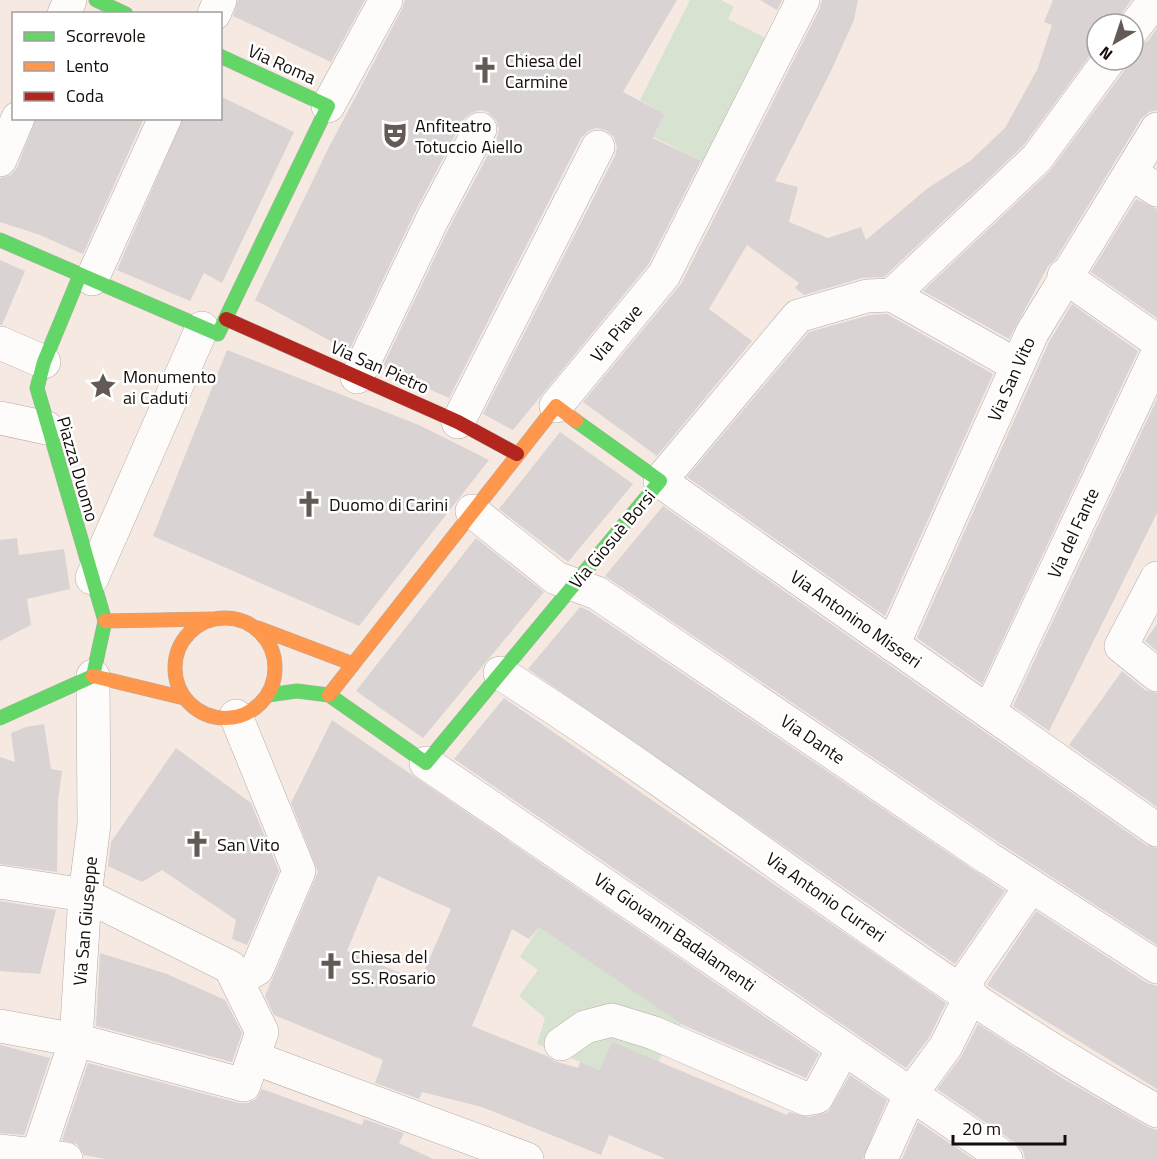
<svg xmlns="http://www.w3.org/2000/svg" width="1157" height="1159" font-family="'Titillium Web',sans-serif">
	<style>
		.green { fill: #d8e2d0 }
		.building { fill: #dad3d4; fill-rule: evenodd }
		.lines { fill: none; stroke-linecap: round; stroke-linejoin: round }
		.street-casing { stroke: #b5aca6; stroke-width: 34 }
		.fast-casing { stroke: #b5aca6; stroke-width: 15 }
		.slow-casing { stroke: #b5aca6; stroke-width: 15 }
		.jam-casing { stroke: #b5aca6; stroke-width: 15 }
		.street { stroke: #fefcfb; stroke-width: 33 }
		.fast { stroke: #63d668; stroke-width: 14 }
		.slow { stroke: #ff974d; stroke-width: 14 }
		.jam { stroke: #b3261e; stroke-width: 14 }
		.labels { text-anchor: middle; dominant-baseline: central; stroke-width: 5; stroke-linejoin: round; paint-order: stroke }
		.poi-label { font-size: 18px; fill: #140d09; stroke: #fff; text-anchor: start }
		.street-label { font-size: 18px; fill: #140d09; stroke: #fff }
	</style>
	<rect width="100%" height="100%" fill="#f5e9e2"/>
	<!-- green -->
	<g class="green">
		<polygon points="690,0 721,0 734,7 728,19 770,40 707,164 654,137 665,114 640,100"/>
		<polygon points="539,927 683,1021 658,1062 600,1070 537,1044 545,1018 519,996 538,970 520,957"/>
	</g>
	<!-- building -->
	<g class="building">
		<polygon points="238,0 365,0 331,62 233,16"/>
		<polygon points="405,0 677,0 623,92 665,114 653,138 701,161 648,265 513,430 483,414 615,156 617,147 614,137 606,130 596,128 588,131 581,138 449,398 382,368 449,228 497,138 499,129 496,120 488,112 480,110 471,113 463,120 415,212 349,351 255,300 328,149 402,9"/>
		<polygon points="760,0 782,0 777,10"/>
		<polygon points="822,0 858,0 854,20 830,73 775,181 798,187 789,222 828,238 861,227 866,240 928,188 970,161 1005,128 1037,70 1052,25 1044,22 1053,0 1131,0 1115,24 1097,24 1097,46 1023,146 884,277 862,278 804,295 795,288 799,283 747,245 709,309 752,341 657,456 583,402 681,284 820,8"/>
		<polygon points="1157,28 1157,110 1149,112 1141,119 1055,260 1048,266 1009,339 923,291 1050,171 1124,71 1127,60 1133,60 1133,47 1148,41"/>
		<polygon points="220,96 294,132 222,283 204,273 190,301 117,270 183,118 220,118"/>
		<polygon points="36,118 144,118 83,254 40,235 0,222 0,178 11,175 17,168"/>
		<polygon points="1136,199 1157,209 1157,318 1091,272"/>
		<polygon points="0,260 25,271 2,325 0,325"/>
		<polygon points="1072,304 1138,351 982,684 917,638 1049,342"/>
		<polygon points="887,314 993,374 885,616 687,477 809,332 870,315"/>
		<polygon points="227,350 419,425 489,460 359,626 153,536"/>
		<polygon points="1157,399 1157,513 1049,731 1013,706"/>
		<polygon points="560,432 633,484 568,562 499,509"/>
		<polygon points="663,506 1146,845 1157,848 1157,945 998,842 605,576"/>
		<polygon points="17,538 19,555 64,549 70,589 27,599 31,625 0,641 0,540"/>
		<polygon points="476,538 544,592 423,738 356,691"/>
		<polygon points="580,607 588,610 1005,891 955,964 528,669"/>
		<polygon points="1157,624 1157,651 1145,641"/>
		<polygon points="1122,671 1145,690 1157,693 1157,807 1069,745"/>
		<polygon points="504,698 946,1003 930,1036 906,1068 454,759"/>
		<path d="M 332,720 L 819,1054 L 806,1078 L 683,1025 L 539,927 L 529,939 L 512,929 L 472,1026 L 547,1056 L 554,1061 L 578,1068 L 580,1062 L 600,1070 L 612,1042 L 787,1115 L 789,1112 L 809,1117 L 828,1112 L 850,1075 L 887,1100 L 863,1159 L 666,1159 L 609,1135 L 601,1155 L 482,1107 L 422,1092 L 419,1099 L 375,1083 L 383,1060 L 274,1015 L 265,996 L 318,872 L 291,803 ZM 378,876 L 451,909 L 420,981 L 347,951 Z"/>
		<polygon points="44,724 51,769 62,771 58,800 57,872 0,864 0,757 15,762 11,733 26,727"/>
		<polygon points="176,748 251,803 279,871 247,945 232,939 236,920 162,870 142,882 108,866 111,842"/>
		<polygon points="0,901 56,910 40,974 0,971"/>
		<polygon points="1036,911 1147,983 1157,986 1157,1089 987,985"/>
		<polygon points="100,953 167,974 225,1000 242,1033 232,1062 96,1026"/>
		<polygon points="978,1024 1062,1078 1148,1127 1157,1130 1157,1159 1025,1159 1023,1150 1017,1144 937,1089 961,1057"/>
		<polygon points="0,1045 50,1058 24,1135 0,1133"/>
		<polygon points="88,1063 239,1103 248,1103 256,1099 262,1089 362,1125 364,1119 404,1133 399,1143 433,1159 105,1159 84,1155 77,1144 62,1140"/>
		<polygon points="918,1122 973,1159 902,1159"/>
	</g>
	<g class="lines">
		<defs>
			<g id="street">
				<polyline points="64,14 70,0"/>
				<polyline points="214,14 220,0"/>
				<polyline points="1133,29 1155,0"/>
				<polyline points="328,106 386,0"/>
				<polyline points="0,160 18,118"/>
				<polyline points="1131,173 1157,190"/>
				<polyline points="1064,276 1157,341"/>
				<polyline points="92,279 165,118"/>
				<polyline points="892,295 1037,158 1109,60"/>
				<polyline points="0,343 44,362"/>
				<polyline points="1016,365 892,295 867,296 798,316 660,481 1157,830"/>
				<polyline points="357,377 432,220 480,129"/>
				<polyline points="556,406 664,275 803,0"/>
				<polyline points="0,418 47,428"/>
				<polyline points="458,422 598,147"/>
				<polyline points="472,511 556,578 597,593 988,858 1157,967"/>
				<polyline points="92,578 202,328"/>
				<polyline points="1157,578 1121,646 1157,675"/>
				<polyline points="893,645 1032,333 1157,129"/>
				<path d="M 500,673 C 722,814 926,984 1157,1111"/>
				<polyline points="989,712 1157,355"/>
				<polyline points="236,716 299,871 257,969 237,980"/>
				<polyline points="426,763 1006,1159"/>
				<polyline points="0,882 85,895 230,967 262,1032 244,1085 76,1040 0,1026"/>
				<polyline points="961,988 1031,886"/>
				<polyline points="561,1044 585,1027 612,1020 654,1033 806,1099 817,1097 843,1049"/>
				<polyline points="254,1058 527,1159"/>
				<polyline points="0,1151 66,1159"/>
				<polyline points="36,1159 76,1040 85,895 94,824 93,676"/>
				<polyline points="881,1159 910,1095 946,1046 971,995"/>
			</g>
			<g id="fast">
				<polyline points="96,0 126,14"/>
				<polyline points="0,240 218,334 328,106 220,56"/>
				<polyline points="80,275 44,362 37,388 105,621 93,676"/>
				<polyline points="268,695 297,691 329,695 426,763 660,481 576,421"/>
				<polyline points="0,718 93,676"/>
			</g>
			<g id="slow">
				<circle cx="225" cy="668" r="50"/>
				<polyline points="105,621 211,619"/>
				<polyline points="258,628 353,664"/>
				<polyline points="93,676 184,698"/>
				<polyline points="329,695 556,406 576,421"/>
			</g>
			<polyline id="jam" points="226,319 458,422 517,454"/>
		</defs>
		<!-- street casing -->
		<use href="#street" class="street-casing"/>
		<!-- fast casing -->
		<use href="#fast" class="fast-casing"/>
		<!-- slow casing -->
		<use href="#slow" class="slow-casing"/>
		<!-- jam casing -->
		<use href="#jam" class="jam-casing"/>
		<!-- street -->
		<use href="#street" class="street"/>
		<!-- fast -->
		<use href="#fast" class="fast"/>
		<!-- slow -->
		<use href="#slow" class="slow"/>
		<!-- jam -->
		<use href="#jam" class="jam"/>
	</g>
	<!-- icons -->
	<defs>
		<symbol id="church-bare" viewBox="-9 -9 18 18"><path d="M-1.2-6h2.4v3.5h3.3v2.4h-3.3V6h-2.4V-.1h-3.3v-2.4h3.3Z" fill="#635a55" stroke="#fff" stroke-width="2.5" paint-order="stroke"/></symbol>
		<symbol id="theatre-bare" viewBox="-9 -9 18 18"><path d="M-5-5.5Q0-4 5-5.5V0Q5 5 0 6Q-5 5-5 0ZM-3.3-2.5H-1v1.5H-3.3ZM1-2.5H3.3v1.5H1ZM-2.8 1Q0 5.5 2.8 1Z" fill="#635a55" stroke="#fff" stroke-width="2.5" paint-order="stroke"/></symbol>
		<symbol id="sight-bare" viewBox="-9 -9 18 18"><path d="M0-6L1.8-2.2L6-1.7L2.9 1.2L3.7 5.4L0 3.3L-3.7 5.4L-2.9 1.2L-6-1.7L-1.8-2.2Z" fill="#635a55" stroke="#fff" stroke-width="2.5" paint-order="stroke"/></symbol>
	</defs>
	<g fill-rule="evenodd">
		<use href="#church-bare" x="466" y="51" width="38" height="38"/>
		<use href="#theatre-bare" x="376" y="116" width="38" height="38"/>
		<use href="#sight-bare" x="84" y="367" width="38" height="38"/>
		<use href="#church-bare" x="290" y="485" width="38" height="38"/>
		<use href="#church-bare" x="178" y="825" width="38" height="38"/>
		<use href="#church-bare" x="312" y="947" width="38" height="38"/>
	</g>
	<g class="labels">
		<!-- poi labels -->
		<g class="poi-label">
			<text x="505" y="60">Chiesa del<tspan x="505" dy="21">Carmine</tspan></text>
			<text x="415" y="125">Anfiteatro<tspan x="415" dy="21">Totuccio Aiello</tspan></text>
			<text x="123" y="376">Monumento<tspan x="123" dy="21">ai Caduti</tspan></text>
			<text x="329" y="504">Duomo di Carini</text>
			<text x="217" y="844">San Vito</text>
			<text x="351" y="956">Chiesa del<tspan x="351" dy="21">SS. Rosario</tspan></text>
		</g>
		<!-- street labels -->
		<g class="street-label">
			<text transform="translate(282 64) rotate(24)">Via Roma</text>
			<text transform="translate(616 333) rotate(-50)">Via Piave</text>
			<text transform="translate(380 367) rotate(24)">Via San Pietro</text>
			<text transform="translate(1011 379) rotate(-66)">Via San Vito</text>
			<text transform="translate(78 469) rotate(74)">Piazza Duomo</text>
			<text transform="translate(1073 533) rotate(-65)">Via del Fante</text>
			<text transform="translate(612 539) rotate(-50)">Via Giosuè Borsi</text>
			<text transform="translate(856 619) rotate(35)">Via Antonino Misseri</text>
			<text transform="translate(813 739) rotate(34)">Via Dante</text>
			<text transform="translate(826 897) rotate(35)">Via Antonio Curreri</text>
			<text transform="translate(85 921) rotate(-85)">Via San Giuseppe</text>
			<text transform="translate(675 932) rotate(35)">Via Giovanni Badalamenti</text>
		</g>
	</g>
	<!-- legend -->
	<rect x="12" y="12" width="210" height="108" fill="#ffffff" stroke="#a19e9d" stroke-width="1.5"/>
	<rect x="24" y="32" width="30" height="9" fill="#63d668" stroke="#a19e9d" stroke-width="1.5"/>
	<text x="66" y="42" font-size="18" fill="#140d09">Scorrevole</text>
	<rect x="24" y="62" width="30" height="9" fill="#ff974d" stroke="#a19e9d" stroke-width="1.5"/>
	<text x="66" y="72" font-size="18" fill="#140d09">Lento</text>
	<rect x="24" y="92" width="30" height="9" fill="#b3261e" stroke="#a19e9d" stroke-width="1.5"/>
	<text x="66" y="102" font-size="18" fill="#140d09">Coda</text>
	<!-- north arrow -->
	<g transform="translate(1115 42) rotate(219)"><circle r="28" fill="#ffffff" stroke="#a19e9d" stroke-width="1.5"/>
	<path d="M0-4.5L10 22L0 15L-10 22Z" fill="#635a55"/>
	<text y="-9" font-size="16" font-weight="bold" text-anchor="middle" fill="#140d09">N</text>
	</g>
	<!-- scale -->
	<path d="M953 1135v9h112v-9" fill="none" stroke="#140d09" stroke-width="3"/>
	<text x="962" y="1135" font-size="18" fill="#140d09" stroke="#ffffff" stroke-width="4.5" paint-order="stroke">20 m</text>
</svg>
